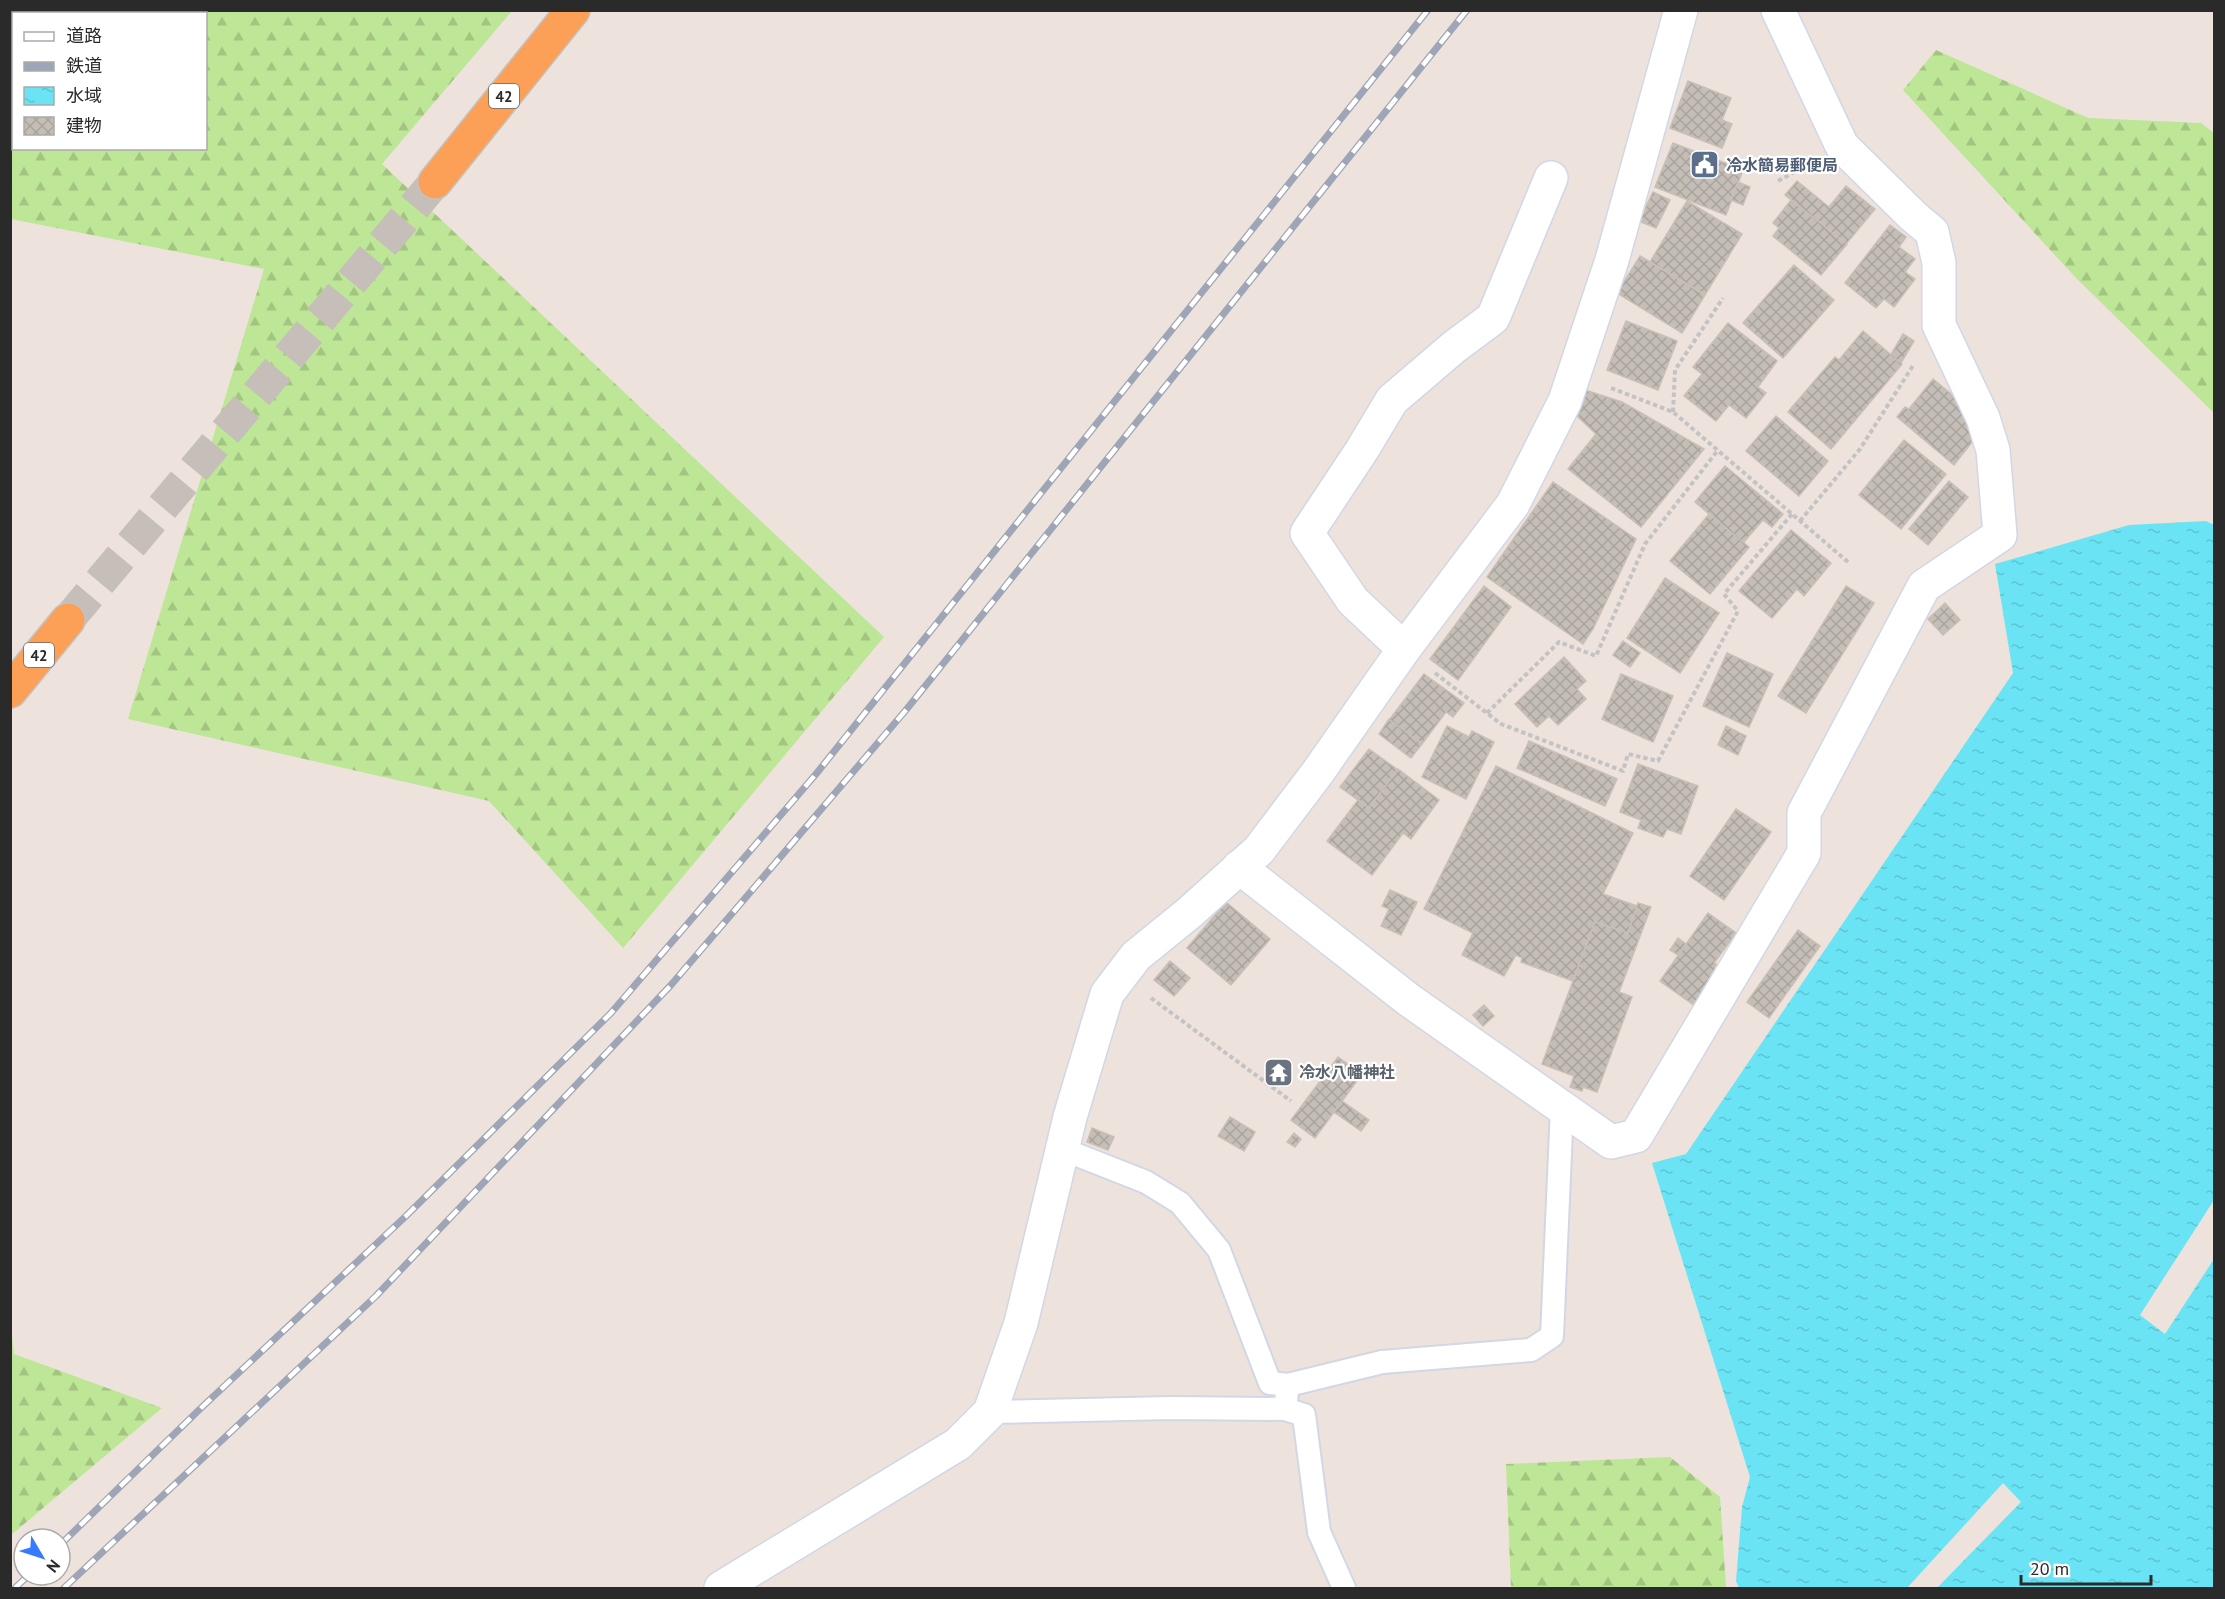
<svg xmlns="http://www.w3.org/2000/svg" width="2225" height="1599" font-family="'PT Sans','Noto Sans JP',sans-serif">
	<style>
		.forest { fill: url(#forest-firs); fill-rule: evenodd }
		.water { fill: url(#water-ripples) }
		.pier { fill: #ede3dc }
		.building { fill: url(#building-cross-hatch); stroke: #c9bfb5; stroke-width: 1.5 }
		.lines { fill: none; stroke-linecap: round; stroke-linejoin: round }
		.trunk-tunnel { stroke: #c6beb8; stroke-width: 33; stroke-dasharray: 33 16; stroke-linecap: butt }
		.service-casing { stroke: #d1d7e4; stroke-width: 26 }
		.minor-casing { stroke: #d1d7e4; stroke-width: 36 }
		.trunk-casing { stroke: #c3c3c3; stroke-width: 36 }
		.path { stroke: #c3c3c3; stroke-width: 4; stroke-dasharray: 4.5 3; stroke-linecap: butt }
		.service { stroke: #fff; stroke-width: 22 }
		.minor { stroke: #fff; stroke-width: 33 }
		.trunk { stroke: #fba056; stroke-width: 33 }
		.rail-casing { stroke: #9ea5b6; stroke-width: 7 }
		.rail { stroke: #fff; stroke-width: 4.5; stroke-dasharray: 14; stroke-linecap: butt }
		.labels { text-anchor: middle; dominant-baseline: central; stroke-width: 4.5; stroke-linejoin: round; paint-order: stroke }
		.shield { fill: #fff; stroke: #6a6a6a; stroke-width: 1.5 }
		.shield-label { font-size: 15px; font-weight: bold; fill: #2a2a2a }
		.service-label { font-size: 16px; font-weight: bold; fill: #4e5e75; stroke: #fff; text-anchor: start }
		.worship-label { font-size: 16px; font-weight: bold; fill: #5b616d; stroke: #fff; text-anchor: start }
	</style>
	<defs>
		<pattern id="forest-firs" width="22" height="20" patternUnits="userSpaceOnUse" patternTransform="scale(1.5)"><rect width="22" height="20" fill="#bde696"/><path d="M5 1l3.5 6h-7zM16 11l3.5 6h-7z" fill="#a3c581"/></pattern>
		<pattern id="water-ripples" width="26" height="14" patternUnits="userSpaceOnUse" patternTransform="scale(1.5)"><rect width="26" height="14" fill="#6ae4f4"/><path d="M2 4q2-2 4 0t4 0M15 11q2-2 4 0t4 0" fill="none" stroke="#5cc4d1"/></pattern>
		<pattern id="building-cross-hatch" width="8" height="8" patternUnits="userSpaceOnUse" patternTransform="scale(1.5)"><rect width="8" height="8" fill="#c5beb7"/><path d="M0 0l8 8M0 8l8-8" fill="none" stroke="#a9a39e"/></pattern>
	</defs>
	<rect width="100%" height="100%" fill="#ede3dc"/>
	<!-- forest -->
	<g class="forest">
		<path d="M 10,11 L 512,11 L 382,164 L 884,637 L 623,948 L 489,801 L 128,719 L 264,269 L 11,219 ZM 14,14 L 206,14 L 206,148 L 14,148 Z"/>
		<polygon points="1936,50 2088,118 2201,123 2214,133 2214,413 2076,278 1903,90"/>
		<polygon points="11,1327 14,1354 162,1408 11,1535"/>
		<polygon points="1670,1457 1720,1497 1726,1588 1511,1588 1506,1464"/>
	</g>
	<!-- water -->
	<polygon class="water" points="2206,521 2214,525 2214,1588 1739,1588 1736,1581 1742,1507 1750,1477 1652,1163 1686,1154 2013,673 1995,564 2129,525"/>
	<!-- pier -->
	<g class="pier">
		<polygon points="2214,1200 2214,1259 2165,1334 2140,1315"/>
		<polygon points="2003,1483 2021,1502 1937,1588 1907,1588"/>
	</g>
	<!-- building -->
	<g class="building">
		<polygon points="1688,81 1731,98 1722,120 1732,124 1722,148 1670,128"/>
		<polygon points="1673,143 1743,170 1726,215 1655,187"/>
		<polygon points="1797,181 1829,207 1846,186 1875,209 1846,244 1785,195"/>
		<polygon points="1738,182 1750,187 1743,205 1731,200"/>
		<polygon points="1653,192 1670,200 1656,228 1639,221"/>
		<polygon points="1791,200 1847,244 1821,275 1773,236 1779,228 1773,223"/>
		<polygon points="1687,201 1742,234 1705,295 1650,262"/>
		<polygon points="1890,225 1906,237 1899,247 1915,259 1905,272 1915,279 1894,307 1884,299 1876,308 1845,283"/>
		<polygon points="1640,256 1705,295 1682,333 1617,293"/>
		<polygon points="1794,265 1834,300 1783,358 1743,323"/>
		<polygon points="1626,321 1677,341 1658,390 1607,370"/>
		<polygon points="1728,323 1777,361 1758,387 1766,393 1746,418 1729,405 1716,421 1684,396 1702,374 1693,367"/>
		<polygon points="1863,331 1902,364 1831,449 1788,412 1835,357 1839,360"/>
		<polygon points="1903,334 1914,341 1901,363 1890,356"/>
		<polygon points="1933,379 1967,407 1972,442 1954,465 1897,417 1905,407 1909,409"/>
		<polygon points="1585,390 1622,402 1704,449 1641,527 1568,469 1596,434 1578,417"/>
		<polygon points="1776,416 1828,461 1799,496 1746,451"/>
		<polygon points="1904,440 1946,474 1901,529 1859,495"/>
		<polygon points="1725,466 1783,514 1772,527 1763,520 1743,543 1695,502"/>
		<polygon points="1949,481 1968,497 1928,545 1909,529"/>
		<polygon points="1553,482 1636,539 1593,629 1583,644 1487,577"/>
		<polygon points="1709,514 1749,547 1710,594 1670,561"/>
		<polygon points="1791,530 1831,563 1804,596 1797,589 1772,618 1739,591"/>
		<polygon points="1665,578 1719,613 1680,673 1627,638"/>
		<polygon points="1484,586 1511,607 1458,680 1430,659"/>
		<polygon points="1846,586 1874,603 1806,713 1778,696"/>
		<polygon points="1945,603 1960,620 1943,635 1928,619"/>
		<polygon points="1623,641 1640,653 1630,667 1613,655"/>
		<polygon points="1727,653 1773,674 1749,727 1703,706"/>
		<polygon points="1564,657 1586,681 1577,689 1586,699 1558,725 1549,716 1537,727 1515,704"/>
		<polygon points="1424,674 1464,703 1453,717 1446,712 1422,744 1389,720"/>
		<polygon points="1621,674 1673,696 1653,742 1602,719"/>
		<polygon points="1389,719 1422,744 1411,758 1379,734"/>
		<polygon points="1447,726 1469,737 1472,731 1494,742 1466,799 1422,777"/>
		<polygon points="1726,726 1746,736 1738,755 1718,745"/>
		<polygon points="1529,741 1617,779 1605,806 1517,768"/>
		<polygon points="1369,749 1398,770 1369,808 1340,787"/>
		<polygon points="1638,764 1698,786 1681,834 1667,829 1663,837 1638,828 1641,820 1620,812"/>
		<polygon points="1496,766 1633,833 1603,894 1637,906 1628,933 1595,922 1573,981 1521,962 1522,958 1516,955 1504,976 1462,955 1473,933 1424,909"/>
		<polygon points="1398,769 1439,800 1411,839 1403,833 1372,875 1327,841 1358,800 1369,808"/>
		<polygon points="1736,809 1771,832 1724,900 1690,876"/>
		<polygon points="1390,890 1417,902 1401,935 1381,926 1389,909 1382,906"/>
		<polygon points="1226,902 1270,939 1231,985 1187,948"/>
		<polygon points="1638,903 1651,907 1619,992 1632,997 1597,1092 1583,1087 1582,1091 1570,1087 1574,1076 1542,1064 1595,922 1628,933"/>
		<polygon points="1708,913 1736,933 1714,963 1722,968 1695,1006 1660,981"/>
		<polygon points="1798,930 1820,946 1769,1018 1747,1002"/>
		<polygon points="1678,938 1686,944 1678,955 1670,950"/>
		<polygon points="1170,961 1190,978 1174,996 1154,980"/>
		<polygon points="1484,1005 1494,1016 1483,1026 1473,1015"/>
		<polygon points="1338,1057 1362,1074 1315,1138 1291,1120"/>
		<polygon points="1342,1101 1369,1120 1361,1131 1334,1112"/>
		<polygon points="1230,1117 1255,1132 1244,1151 1218,1136"/>
		<polygon points="1092,1128 1114,1137 1108,1150 1087,1142"/>
		<polygon points="1294,1133 1301,1139 1295,1147 1287,1142"/>
	</g>
	<g class="lines">
		<!-- trunk-tunnel -->
		<polyline class="trunk-tunnel" points="68,620 435,182"/>
		<defs>
			<g id="service">
				<polyline points="1062,1149 1146,1182 1180,1203 1219,1250 1270,1383 1288,1385"/>
				<polyline points="1285,1409 1288,1385 1382,1362 1531,1350 1552,1336 1562,1108"/>
				<polyline points="990,1412 1171,1408 1285,1409 1304,1415 1319,1532 1344,1588"/>
			</g>
			<g id="minor">
				<polyline points="1404,649 1353,601 1307,533 1362,450 1392,400 1454,347 1493,318 1551,178"/>
				<polyline points="1239,867 1409,1000 1611,1142 1636,1136 1804,853 1804,813 1924,586 2000,535 1993,450 1983,418 1939,325 1939,263 1932,232 1913,216 1842,146 1778,10"/>
				<polyline points="721,1588 958,1444 990,1412 1021,1323 1070,1117 1107,994 1136,956 1189,913 1259,850 1318,772 1404,649 1513,504 1565,401 1612,260 1681,10"/>
			</g>
			<g id="trunk">
				<polyline points="435,182 573,10"/>
				<polyline points="10,691 68,620"/>
			</g>
		</defs>
		<!-- service casing -->
		<use href="#service" class="service-casing"/>
		<!-- minor casing -->
		<use href="#minor" class="minor-casing"/>
		<!-- trunk casing -->
		<use href="#trunk" class="trunk-casing"/>
		<!-- path -->
		<g class="path">
			<polyline points="1778,181 1807,165"/>
			<polyline points="1611,388 1673,412 1848,562"/>
			<polyline points="1673,412 1675,370 1723,298"/>
			<polyline points="1800,521 1860,449 1914,364"/>
			<polyline points="1435,673 1501,724 1623,771 1628,754 1658,761 1738,611 1724,594 1792,514"/>
			<polyline points="1487,713 1559,642 1596,656 1645,544 1718,450"/>
			<polyline points="1151,998 1291,1101"/>
		</g>
		<!-- service -->
		<use href="#service" class="service"/>
		<!-- minor -->
		<use href="#minor" class="minor"/>
		<!-- trunk -->
		<use href="#trunk" class="trunk"/>
		<defs>
			<g id="rail">
				<polyline points="60,1545 201,1408 406,1216 611,1013 816,774 1428,10"/>
				<polyline points="15,1588 29,1575"/>
				<polyline points="64,1588 376,1296 671,985 906,710 1467,10"/>
			</g>
		</defs>
		<!-- rail casing -->
		<use href="#rail" class="rail-casing"/>
		<!-- rail -->
		<use href="#rail" class="rail"/>
	</g>
	<!-- icons -->
	<defs>
		<symbol id="civic-square" viewBox="-11 -11 22 22"><rect x="-9" y="-9" width="18" height="18" rx="4" fill="#5c6f8a" stroke="#fff"/><path d="M-.6-6.5H3V-4.5H.6V-3L4-1V1h2V6H-6V1h2V-1L-.6-3ZM-1.2 2.5V6h2.4V2.5Z" fill="#fff"/></symbol>
		<symbol id="temple-square" viewBox="-11 -11 22 22"><rect x="-9" y="-9" width="18" height="18" rx="4" fill="#6b7280" stroke="#fff"/><path d="M0-6L5-2H3V0L6.5 2.5H4V6H1.5V3h-3V6H-4V2.5H-6.5L-3 0V-2H-5Z" fill="#fff"/></symbol>
	</defs>
	<g fill-rule="evenodd">
		<use href="#civic-square" x="1688" y="148" width="33" height="33"/>
		<use href="#temple-square" x="1262" y="1056" width="33" height="33"/>
	</g>
	<g class="labels">
		<!-- shield labels -->
		<g class="shield">
			<rect x="489" y="84" width="30" height="24" rx="4.5"/>
			<rect x="24" y="643" width="30" height="24" rx="4.5"/>
		</g>
		<g class="shield-label">
			<text x="504" y="96">42</text>
			<text x="39" y="655">42</text>
		</g>
		<!-- service labels -->
		<g class="service-label">
			<text x="1726" y="165">冷水簡易郵便局</text>
		</g>
		<!-- worship labels -->
		<g class="worship-label">
			<text x="1299" y="1072">冷水八幡神社</text>
		</g>
	</g>
	<!-- border -->
	<rect width="2225" height="1599" fill="none" stroke="#2a2a2a" stroke-width="24"/>
	<!-- legend -->
	<rect x="12" y="12" width="195" height="138" fill="#ffffff" stroke="#aaaaaa" stroke-width="1.5"/>
	<rect x="24" y="32" width="30" height="9" fill="#ffffff" stroke="#aaaaaa" stroke-width="1.5"/>
	<text x="66" y="42" font-size="18" fill="#2a2a2a">道路</text>
	<rect x="24" y="62" width="30" height="9" fill="#9ea5b6" stroke="#aaaaaa" stroke-width="1.5"/>
	<text x="66" y="72" font-size="18" fill="#2a2a2a">鉄道</text>
	<rect x="24" y="87" width="30" height="18" fill="url(#water-ripples)" stroke="#aaaaaa" stroke-width="1.5"/>
	<text x="66" y="102" font-size="18" fill="#2a2a2a">水域</text>
	<rect x="24" y="117" width="30" height="18" fill="url(#building-cross-hatch)" stroke="#aaaaaa" stroke-width="1.5"/>
	<text x="66" y="132" font-size="18" fill="#2a2a2a">建物</text>
	<!-- north arrow -->
	<g transform="translate(42 1557) rotate(129)"><circle r="28" fill="#ffffff" stroke="#aaaaaa" stroke-width="1.5"/>
	<path d="M0-4.5L10 22L0 15L-10 22Z" fill="#377aff"/>
	<text y="-9" font-size="16" font-weight="bold" text-anchor="middle" fill="#2a2a2a">N</text>
	</g>
	<!-- scale -->
	<path d="M2021 1575v9h130v-9" fill="none" stroke="#2a2a2a" stroke-width="3"/>
	<text x="2030" y="1575" font-size="18" fill="#2a2a2a" stroke="#ffffff" stroke-width="4.5" paint-order="stroke">20 m</text>
</svg>
